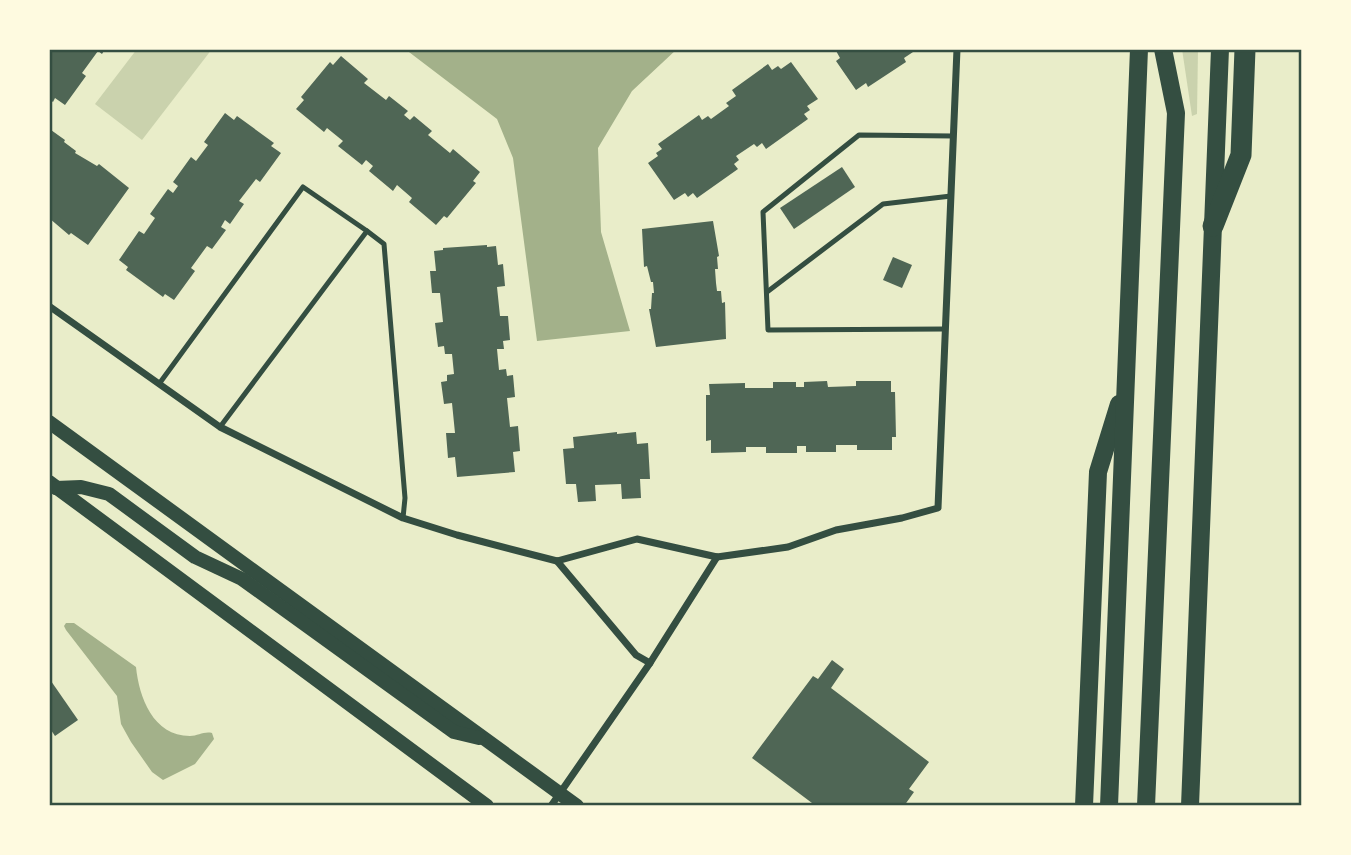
<svg xmlns="http://www.w3.org/2000/svg" width="1351" height="855" font-family="Figtree,sans-serif">
	<style>
		.green { fill: #cad2ad }
		.water { fill: #a3b18a }
		.building { fill: #4f6655 }
		.lines { fill: none; stroke-linecap: round; stroke-linejoin: round }
		.service { stroke: #344e41; stroke-width: 5 }
		.minor { stroke: #344e41; stroke-width: 7 }
		.secondary { stroke: #344e41; stroke-width: 14 }
		.primary { stroke: #344e41; stroke-width: 18 }
		.motorway { stroke: #344e41; stroke-width: 21 }
		.neatline { fill: none; stroke: #344e41; stroke-width: 2.5 }
	</style>
	<rect width="100%" height="100%" fill="#e9edc9"/>
	<!-- green -->
	<g class="green">
		<polygon points="137,49 212,49 142,140 95,104"/>
		<polygon points="1182,49 1198,49 1197,114 1192,116"/>
	</g>
	<!-- water -->
	<g class="water">
		<polygon points="405,49 677,49 632,91 598,148 601,232 630,331 537,341 513,158 497,119"/>
		<path d="M 66,623 L 74,623 L 136,667 C 139,697 153,736 190,736 C 198,736 204,731 212,733 L 214,739 L 195,764 L 163,780 L 152,772 L 131,742 L 121,724 L 117,696 L 66,630 L 64,626 Z"/>
	</g>
	<!-- building -->
	<g class="building">
		<polygon points="49,49 105,49 102,54 98,51 82,73 86,76 65,105 55,98 53,102 49,99"/>
		<polygon points="835,49 911,49 913,52 904,58 906,62 868,87 866,83 856,90 836,61 840,58"/>
		<polygon points="341,56 368,79 364,83 386,100 389,96 408,111 404,115 410,120 414,116 432,131 428,135 450,153 453,149 480,172 473,181 476,183 447,218 444,216 436,225 409,202 412,198 397,185 393,191 369,171 373,166 366,160 362,165 338,146 343,141 327,128 324,132 296,109 304,100 301,97 330,62 333,65"/>
		<polygon points="791,62 818,99 807,106 810,110 804,114 808,119 766,149 762,143 757,147 754,144 736,156 739,160 734,164 738,169 697,198 693,193 688,197 685,193 674,200 648,163 658,156 656,153 662,149 658,144 699,115 702,120 708,116 711,119 729,106 726,103 736,96 732,90 768,64 772,70 778,66 781,69"/>
		<polygon points="225,113 234,120 237,116 274,143 271,146 281,153 260,182 256,179 239,201 244,204 230,224 225,220 221,227 226,230 212,249 207,246 191,268 195,271 174,300 165,294 163,297 126,270 128,267 119,260 139,231 144,234 155,218 150,214 168,189 173,193 178,186 173,182 191,157 196,161 208,145 204,142"/>
		<polygon points="51,130 65,140 64,142 76,151 75,153 97,166 99,164 129,188 88,245 71,233 69,235 49,218 49,133"/>
		<polygon points="842,167 855,187 794,229 780,208"/>
		<polygon points="713,221 719,256 717,257 718,269 715,269 716,283 717,291 721,291 722,303 725,302 726,339 656,347 649,309 651,309 652,293 654,293 653,282 651,282 647,266 644,267 642,229"/>
		<polygon points="487,245 487,247 496,246 498,265 503,264 505,286 497,287 500,316 508,316 510,340 503,341 504,349 497,349 499,370 506,369 507,376 513,375 515,397 507,398 510,427 518,426 520,451 513,452 515,472 457,477 455,457 448,458 446,433 455,433 452,403 444,404 441,382 447,381 447,375 454,374 452,354 445,354 444,346 438,347 435,323 443,322 440,293 432,293 430,271 436,271 434,251 443,250 443,248"/>
		<polygon points="893,257 912,265 902,288 883,280"/>
		<polygon points="827,381 828,387 856,386 856,381 891,381 891,392 895,392 896,437 892,437 892,450 857,450 857,445 836,445 836,452 806,452 806,446 797,446 797,453 766,453 766,447 746,447 746,452 711,453 711,440 706,441 706,395 710,395 709,384 745,383 745,388 773,388 773,382 796,382 796,387 804,387 804,382"/>
		<polygon points="617,432 617,434 636,432 637,444 648,443 650,479 640,479 641,498 622,499 621,484 595,485 596,501 578,502 576,484 566,484 563,449 574,448 573,437"/>
		<polygon points="832,660 844,669 831,688 929,762 909,789 914,792 904,806 816,806 752,758 813,676 818,679"/>
		<polygon points="51,681 78,720 55,736 49,727 49,683"/>
	</g>
	<g class="lines">
		<!-- service -->
		<g class="service">
			<polyline points="367,231 384,244 405,498 403,518"/>
			<polyline points="767,292 883,204 951,196"/>
			<polyline points="945,329 768,330 763,212 859,135 953,136"/>
			<polyline points="159,384 303,187 367,231 220,427"/>
		</g>
		<!-- minor -->
		<g class="minor">
			<polyline points="49,306 220,427 403,518 457,535 557,561 637,539 717,557 788,547 836,530 902,518 938,508 957,49"/>
			<polyline points="557,561 636,655 650,663"/>
			<polyline points="551,806 650,663 717,557"/>
		</g>
		<!-- secondary -->
		<g class="secondary">
			<polyline points="49,422 577,806"/>
			<polyline points="49,482 487,806"/>
			<polyline points="56,488 81,487 109,494 195,557 242,579 454,732 479,738"/>
		</g>
		<!-- primary -->
		<g class="primary">
			<polyline points="1084,806 1098,472 1119,404"/>
			<polyline points="1109,806 1139,49"/>
			<polyline points="1146,806 1176,113 1163,49"/>
			<polyline points="1190,806 1220,49"/>
		</g>
		<!-- motorway -->
		<polyline class="motorway" points="1213,226 1241,155 1245,49"/>
	</g>
	<!-- border -->
	<rect width="1351" height="855" fill="none" stroke="#fefae0" stroke-width="102"/>
	<rect x="51" y="51" width="1249" height="753" class="neatline"/>
</svg>
